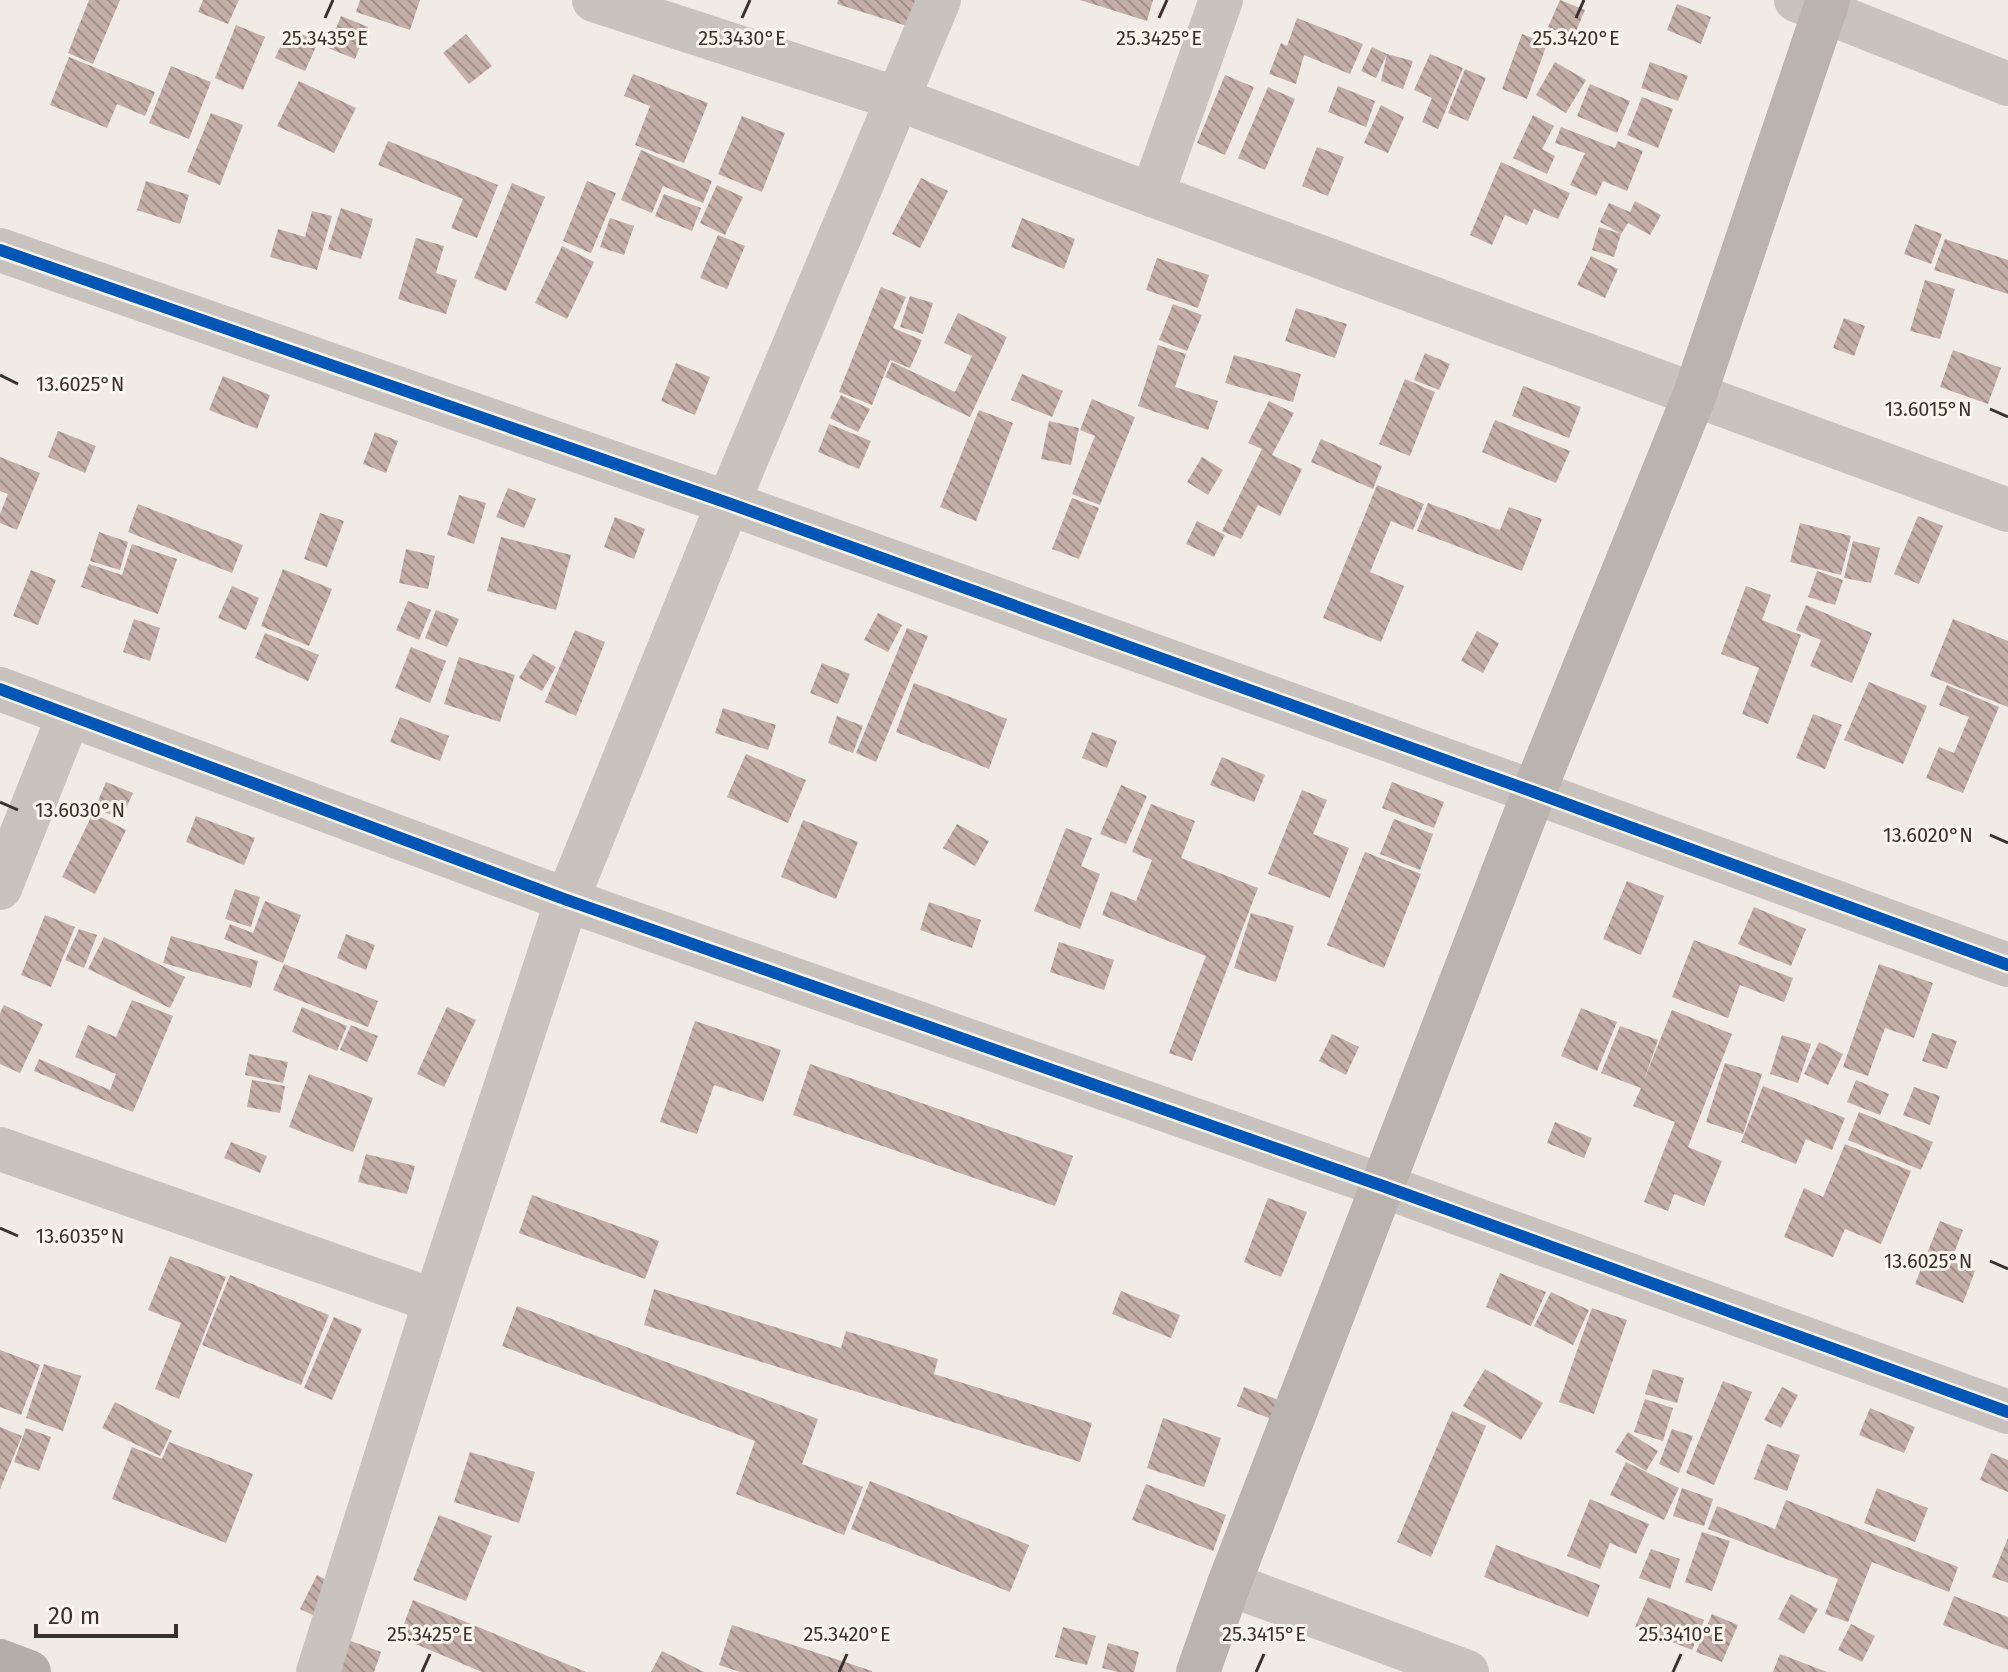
<svg xmlns="http://www.w3.org/2000/svg" width="2008" height="1672" font-family="'Fira Sans',sans-serif">
	<style>
		.building { fill: url(#building-back-hatch) }
		.lines { fill: none; stroke-linecap: round; stroke-linejoin: round }
		.minor { stroke: #c9c3be; stroke-width: 44 }
		.secondary { stroke: #bab3ae; stroke-width: 44 }
		.trunk { stroke: #b4aea8; stroke-width: 44 }
		.cycleway-casing { stroke: #fbf5ee; stroke-width: 17 }
		.cycleway { stroke: #0057b8; stroke-width: 12 }
		.ticks { fill: none; stroke: #3b302b; stroke-width: 3 }
		.ticks-label { font-size: 20px; text-anchor: middle; fill: #3b302b; stroke: #fbf5ee; stroke-width: 6; stroke-linejoin: round; paint-order: stroke }
	</style>
	<defs>
		<pattern id="building-back-hatch" width="6" height="6" patternUnits="userSpaceOnUse" patternTransform="scale(2)"><rect width="6" height="6" fill="#c3afa7"/><path d="M-1 5l2 2M0 0l6 6M5-1l2 2" fill="none" stroke="#a08f88"/></pattern>
	</defs>
	<rect width="100%" height="100%" fill="#f0ebe5"/>
	<!-- building -->
	<g class="building">
		<polygon points="89,0 120,0 93,64 68,53"/>
		<polygon points="203,0 239,0 228,24 198,12"/>
		<polygon points="360,0 420,0 410,30 356,12"/>
		<polygon points="838,0 922,0 913,28 837,4"/>
		<polygon points="1080,0 1153,0 1147,21"/>
		<polygon points="1560,0 1585,10 1573,38 1548,27"/>
		<polygon points="1677,4 1711,17 1701,44 1667,30"/>
		<polygon points="341,16 368,27 355,59 328,48"/>
		<polygon points="1297,18 1363,44 1350,74 1304,55 1296,84 1269,74 1281,43 1287,46"/>
		<polygon points="236,25 265,37 243,90 215,78"/>
		<polygon points="289,28 318,42 305,71 275,58"/>
		<polygon points="466,34 492,66 469,84 443,53"/>
		<polygon points="1522,34 1547,44 1527,99 1502,89"/>
		<polygon points="1372,47 1387,54 1413,61 1403,89 1381,81 1387,54 1376,78 1361,71"/>
		<polygon points="1430,54 1463,68 1438,129 1422,122 1432,98 1414,90"/>
		<polygon points="69,57 155,92 145,116 117,104 107,128 50,105"/>
		<polygon points="1555,62 1586,80 1566,113 1536,95"/>
		<polygon points="1650,62 1688,76 1678,101 1641,88"/>
		<polygon points="171,66 211,82 189,139 149,123"/>
		<polygon points="1465,69 1486,78 1468,121 1448,113"/>
		<polygon points="633,74 708,103 684,163 635,145 650,106 624,96"/>
		<polygon points="1225,75 1254,87 1225,155 1197,143"/>
		<polygon points="299,81 356,108 334,153 277,126"/>
		<polygon points="1590,84 1630,101 1617,133 1577,116"/>
		<polygon points="1338,86 1375,101 1366,127 1328,112"/>
		<polygon points="1268,87 1295,99 1265,170 1238,158"/>
		<polygon points="1642,97 1673,109 1658,148 1627,135"/>
		<polygon points="1381,105 1404,117 1388,153 1364,143"/>
		<polygon points="211,113 243,125 220,185 187,172"/>
		<polygon points="1533,115 1554,126 1542,149 1555,156 1547,174 1513,158"/>
		<polygon points="742,116 785,133 762,192 718,174"/>
		<polygon points="1561,127 1615,148 1618,141 1643,151 1627,191 1603,181 1596,196 1570,185 1585,153 1555,143"/>
		<polygon points="388,141 498,185 477,238 451,228 463,199 378,165"/>
		<polygon points="1317,147 1344,157 1328,196 1302,186"/>
		<polygon points="641,150 712,181 703,203 663,186 652,213 621,200"/>
		<polygon points="1501,162 1570,193 1558,219 1534,209 1527,225 1505,215 1492,245 1470,235"/>
		<polygon points="921,178 948,191 920,248 892,234"/>
		<polygon points="146,181 189,195 180,224 137,210"/>
		<polygon points="587,181 616,193 591,253 563,241"/>
		<polygon points="512,183 545,197 506,291 474,278"/>
		<polygon points="717,185 743,197 725,235 700,223"/>
		<polygon points="664,194 701,208 692,231 655,216"/>
		<polygon points="1635,201 1661,215 1650,235 1628,223 1621,234 1600,222 1609,203 1630,212"/>
		<polygon points="341,208 373,219 361,259 328,249"/>
		<polygon points="312,211 332,216 317,270 270,257 278,229 305,237"/>
		<polygon points="610,218 634,226 624,255 600,247"/>
		<polygon points="1022,218 1075,239 1064,269 1011,247"/>
		<polygon points="1915,224 1942,234 1931,264 1904,254"/>
		<polygon points="1599,227 1621,234 1614,257 1592,250"/>
		<polygon points="718,235 745,246 727,289 700,278"/>
		<polygon points="416,238 444,246 436,273 457,280 446,314 398,299"/>
		<polygon points="1945,239 2008,260 2008,294 1934,270"/>
		<polygon points="562,246 594,262 567,319 535,303"/>
		<polygon points="1591,256 1618,269 1605,298 1577,285"/>
		<polygon points="1157,258 1209,275 1198,308 1146,290"/>
		<polygon points="1925,280 1955,289 1940,339 1910,331"/>
		<polygon points="881,287 906,297 893,328 922,340 910,368 890,360 872,405 839,392"/>
		<polygon points="910,296 933,303 923,334 900,327"/>
		<polygon points="1173,304 1202,315 1187,351 1159,340"/>
		<polygon points="1296,308 1347,324 1335,358 1285,341"/>
		<polygon points="958,313 1007,337 970,417 885,377 892,362 955,392 972,356 944,343"/>
		<polygon points="1844,318 1865,326 1854,356 1833,348"/>
		<polygon points="1158,345 1186,354 1175,387 1218,401 1208,430 1138,406"/>
		<polygon points="1953,350 2001,368 1988,404 1940,387"/>
		<polygon points="1425,353 1450,364 1439,390 1414,380"/>
		<polygon points="1234,355 1301,374 1293,402 1225,383"/>
		<polygon points="676,363 710,377 695,415 661,401"/>
		<polygon points="1022,374 1063,391 1052,417 1011,400"/>
		<polygon points="223,376 270,395 257,429 209,410"/>
		<polygon points="1405,379 1435,392 1410,456 1379,444"/>
		<polygon points="1523,386 1581,407 1569,438 1512,416"/>
		<polygon points="841,395 870,409 858,432 830,418"/>
		<polygon points="1092,399 1135,417 1100,505 1072,494 1095,436 1080,430"/>
		<polygon points="1269,401 1294,413 1272,455 1302,469 1280,516 1258,505 1241,539 1222,531 1262,449 1248,443"/>
		<polygon points="979,410 1013,423 976,521 940,507"/>
		<polygon points="1495,420 1570,451 1556,483 1482,452"/>
		<polygon points="1049,421 1079,428 1071,465 1041,459"/>
		<polygon points="829,424 871,441 859,469 818,452"/>
		<polygon points="58,431 96,446 85,473 48,457"/>
		<polygon points="375,432 398,441 386,473 363,464"/>
		<polygon points="1321,439 1382,466 1373,489 1311,462"/>
		<polygon points="0,457 40,473 17,530 0,523 0,514 8,494 0,491"/>
		<polygon points="1202,457 1223,470 1208,495 1187,482"/>
		<polygon points="1377,485 1424,504 1413,530 1391,521 1370,572 1404,586 1381,642 1323,618"/>
		<polygon points="508,488 536,499 524,528 496,517"/>
		<polygon points="459,495 486,503 474,544 447,535"/>
		<polygon points="1072,498 1099,508 1079,559 1052,549"/>
		<polygon points="1428,503 1500,530 1509,507 1542,519 1522,571 1417,531"/>
		<polygon points="138,504 243,545 232,573 128,532"/>
		<polygon points="320,513 344,521 327,567 304,559"/>
		<polygon points="1918,516 1943,526 1919,584 1894,574"/>
		<polygon points="615,517 645,529 634,559 604,547"/>
		<polygon points="1197,521 1225,535 1214,557 1186,544"/>
		<polygon points="1800,523 1851,536 1841,575 1790,562"/>
		<polygon points="99,532 128,542 120,570 90,561"/>
		<polygon points="501,537 571,555 556,610 487,591"/>
		<polygon points="1853,541 1880,548 1871,583 1844,578"/>
		<polygon points="132,544 177,559 158,614 81,587 89,564 122,575"/>
		<polygon points="406,549 435,556 428,589 399,583"/>
		<polygon points="283,569 332,589 309,646 261,626"/>
		<polygon points="31,570 56,580 38,625 13,616"/>
		<polygon points="1817,571 1843,580 1835,605 1808,597"/>
		<polygon points="232,586 259,598 246,630 218,618"/>
		<polygon points="1746,586 1771,595 1762,620 1801,635 1768,724 1742,714 1759,668 1721,654"/>
		<polygon points="408,601 431,610 419,640 396,630"/>
		<polygon points="1806,605 1872,633 1852,683 1810,666 1821,640 1796,630"/>
		<polygon points="436,610 459,619 447,647 425,638"/>
		<polygon points="878,613 902,625 888,652 864,640"/>
		<polygon points="134,619 160,628 150,661 123,652"/>
		<polygon points="1953,619 2008,641 2008,707 1930,676"/>
		<polygon points="907,628 928,636 876,762 856,753"/>
		<polygon points="575,630 605,642 576,716 545,702"/>
		<polygon points="1477,631 1499,643 1483,673 1461,661"/>
		<polygon points="265,633 319,655 308,681 255,658"/>
		<polygon points="411,647 446,661 430,703 395,688"/>
		<polygon points="533,654 556,667 542,691 519,678"/>
		<polygon points="459,657 515,675 500,722 444,704"/>
		<polygon points="822,663 850,674 838,704 810,693"/>
		<polygon points="1869,682 1927,706 1903,764 1844,740"/>
		<polygon points="914,683 1007,719 989,769 896,732"/>
		<polygon points="1947,685 1999,707 1963,793 1926,778 1939,747 1954,753 1969,717 1939,705"/>
		<polygon points="723,708 776,725 768,750 715,733"/>
		<polygon points="1813,714 1842,725 1825,769 1796,758"/>
		<polygon points="837,716 863,726 853,753 828,743"/>
		<polygon points="400,717 449,736 440,761 390,742"/>
		<polygon points="1092,732 1117,741 1107,768 1082,758"/>
		<polygon points="746,754 806,780 788,823 727,797"/>
		<polygon points="1222,757 1265,775 1254,802 1210,785"/>
		<polygon points="106,782 133,793 121,819 95,808"/>
		<polygon points="1392,782 1444,802 1434,828 1382,808"/>
		<polygon points="1121,785 1147,796 1126,844 1100,834"/>
		<polygon points="1302,790 1327,800 1313,834 1349,848 1330,898 1268,874"/>
		<polygon points="1151,804 1195,821 1181,858 1258,888 1192,1061 1169,1053 1206,956 1102,915 1111,891 1136,901 1152,860 1132,852"/>
		<polygon points="93,813 126,830 95,894 62,877"/>
		<polygon points="196,816 255,838 244,865 186,842"/>
		<polygon points="1394,819 1433,834 1420,870 1380,854"/>
		<polygon points="803,820 858,842 836,899 781,877"/>
		<polygon points="957,824 989,841 975,866 943,848"/>
		<polygon points="1066,828 1092,838 1081,866 1100,874 1080,929 1034,911"/>
		<polygon points="1365,852 1421,874 1384,968 1327,945"/>
		<polygon points="1627,881 1664,896 1641,955 1603,939"/>
		<polygon points="235,889 260,897 251,927 225,919"/>
		<polygon points="265,901 301,915 283,963 224,939 230,924 253,933"/>
		<polygon points="929,902 981,920 972,948 920,930"/>
		<polygon points="1754,907 1806,929 1791,966 1738,944"/>
		<polygon points="1251,913 1294,926 1276,982 1234,968"/>
		<polygon points="45,915 75,927 51,987 21,975"/>
		<polygon points="79,929 97,935 84,968 65,960"/>
		<polygon points="346,934 375,945 366,970 337,958"/>
		<polygon points="171,936 258,961 251,988 163,963"/>
		<polygon points="104,937 185,977 170,1008 88,969"/>
		<polygon points="1694,940 1793,978 1784,1002 1740,985 1728,1018 1672,997"/>
		<polygon points="1059,942 1114,960 1104,990 1050,972"/>
		<polygon points="284,964 378,1001 368,1027 273,990"/>
		<polygon points="1879,964 1933,983 1914,1038 1885,1028 1868,1076 1843,1067"/>
		<polygon points="132,1000 173,1016 133,1112 34,1071 39,1059 110,1090 116,1074 75,1057 88,1025 116,1037"/>
		<polygon points="4,1005 43,1024 20,1073 0,1064 0,1013"/>
		<polygon points="302,1007 347,1026 337,1051 292,1032"/>
		<polygon points="447,1007 476,1020 444,1087 417,1074"/>
		<polygon points="1581,1008 1617,1022 1597,1071 1561,1056"/>
		<polygon points="1672,1010 1732,1034 1688,1147 1722,1161 1704,1206 1674,1194 1668,1211 1644,1202 1675,1122 1633,1106 1641,1088 1601,1073 1620,1026 1658,1040 1644,1080"/>
		<polygon points="695,1021 781,1050 763,1102 714,1085 697,1134 660,1122"/>
		<polygon points="351,1025 378,1036 367,1062 340,1050"/>
		<polygon points="1932,1033 1957,1041 1947,1069 1922,1061"/>
		<polygon points="1332,1034 1359,1047 1346,1075 1319,1061"/>
		<polygon points="1782,1035 1811,1044 1798,1083 1770,1074"/>
		<polygon points="1819,1042 1843,1054 1828,1085 1804,1074"/>
		<polygon points="249,1054 288,1062 283,1083 245,1075"/>
		<polygon points="1725,1063 1762,1074 1743,1134 1706,1122"/>
		<polygon points="810,1064 1073,1156 1055,1206 793,1115"/>
		<polygon points="309,1074 373,1098 353,1152 289,1127"/>
		<polygon points="252,1080 285,1086 280,1113 247,1107"/>
		<polygon points="1856,1080 1889,1094 1880,1115 1847,1102"/>
		<polygon points="1763,1086 1845,1118 1832,1150 1806,1139 1796,1164 1741,1142"/>
		<polygon points="1914,1087 1940,1096 1930,1125 1903,1115"/>
		<polygon points="1859,1112 1933,1142 1921,1170 1848,1140"/>
		<polygon points="1555,1122 1592,1138 1584,1158 1547,1143"/>
		<polygon points="231,1142 267,1156 260,1173 224,1158"/>
		<polygon points="1845,1144 1911,1171 1881,1244 1845,1229 1833,1257 1784,1237 1804,1188 1823,1197"/>
		<polygon points="366,1154 415,1166 407,1194 358,1182"/>
		<polygon points="532,1195 659,1241 645,1279 519,1233"/>
		<polygon points="1268,1198 1307,1212 1281,1277 1244,1262"/>
		<polygon points="1940,1221 1963,1230 1951,1261 1975,1271 1963,1303 1915,1284"/>
		<polygon points="170,1256 226,1277 179,1399 155,1389 181,1323 148,1310"/>
		<polygon points="1500,1273 1546,1292 1531,1326 1486,1307"/>
		<polygon points="230,1275 329,1315 301,1385 202,1345"/>
		<polygon points="654,1289 841,1348 846,1331 938,1359 934,1374 1092,1423 1080,1462 644,1325"/>
		<polygon points="1121,1291 1180,1315 1171,1338 1112,1314"/>
		<polygon points="1551,1292 1589,1310 1573,1345 1534,1326"/>
		<polygon points="517,1306 818,1419 802,1464 863,1487 844,1535 736,1494 755,1441 502,1346"/>
		<polygon points="1592,1308 1627,1320 1594,1414 1559,1402"/>
		<polygon points="334,1317 362,1329 332,1400 304,1388"/>
		<polygon points="0,1350 40,1365 21,1415 0,1407"/>
		<polygon points="44,1364 81,1376 63,1431 26,1418"/>
		<polygon points="1485,1369 1543,1403 1521,1440 1463,1406"/>
		<polygon points="1653,1369 1684,1378 1677,1403 1645,1394"/>
		<polygon points="1723,1381 1752,1392 1714,1485 1686,1473"/>
		<polygon points="1244,1387 1284,1402 1277,1421 1237,1406"/>
		<polygon points="1782,1387 1798,1395 1781,1428 1764,1420"/>
		<polygon points="1645,1399 1673,1408 1663,1441 1634,1432"/>
		<polygon points="115,1402 172,1431 160,1456 102,1428"/>
		<polygon points="1870,1408 1915,1427 1904,1453 1859,1435"/>
		<polygon points="1452,1411 1486,1426 1431,1557 1397,1542"/>
		<polygon points="1163,1418 1221,1438 1204,1487 1147,1468"/>
		<polygon points="0,1427 22,1436 0,1489"/>
		<polygon points="26,1428 51,1437 39,1471 14,1462"/>
		<polygon points="1672,1429 1693,1436 1679,1473 1659,1464"/>
		<polygon points="1628,1432 1658,1451 1646,1471 1615,1452"/>
		<polygon points="169,1442 253,1474 226,1543 112,1499 132,1447 162,1459"/>
		<polygon points="1767,1444 1800,1455 1787,1491 1754,1479"/>
		<polygon points="470,1452 535,1472 519,1523 454,1502"/>
		<polygon points="1991,1453 2008,1460 2008,1492 1980,1480"/>
		<polygon points="1626,1462 1679,1488 1664,1520 1610,1495"/>
		<polygon points="870,1481 1029,1545 1010,1592 851,1529"/>
		<polygon points="1146,1484 1226,1515 1213,1551 1132,1520"/>
		<polygon points="1682,1488 1713,1499 1704,1526 1673,1516"/>
		<polygon points="1877,1488 1928,1508 1915,1542 1864,1523"/>
		<polygon points="1590,1499 1649,1524 1636,1554 1610,1543 1600,1569 1567,1556"/>
		<polygon points="1786,1500 1958,1567 1949,1592 1872,1562 1848,1622 1825,1614 1838,1579 1708,1529 1717,1506 1775,1529"/>
		<polygon points="439,1515 492,1536 466,1601 413,1580"/>
		<polygon points="1702,1532 1730,1541 1712,1591 1685,1582"/>
		<polygon points="2008,1538 2008,1583 1992,1577"/>
		<polygon points="1496,1545 1600,1585 1588,1617 1484,1577"/>
		<polygon points="1651,1549 1680,1559 1670,1589 1639,1578"/>
		<polygon points="317,1575 334,1584 317,1617 300,1609"/>
		<polygon points="1791,1594 1818,1609 1804,1634 1778,1619"/>
		<polygon points="1954,1596 2008,1617 2008,1650 1943,1625"/>
		<polygon points="1648,1597 1704,1620 1692,1650 1635,1627"/>
		<polygon points="413,1600 586,1672 482,1672 399,1637"/>
		<polygon points="1712,1614 1738,1625 1722,1662 1696,1652"/>
		<polygon points="1851,1624 1875,1636 1862,1662 1838,1650"/>
		<polygon points="732,1625 872,1671 872,1672 740,1672 719,1665"/>
		<polygon points="1063,1627 1096,1636 1087,1665 1055,1657"/>
		<polygon points="318,1629 381,1652 374,1672 336,1672"/>
		<polygon points="1108,1643 1139,1652 1134,1672 1118,1672 1102,1668"/>
		<polygon points="662,1651 704,1672 651,1672"/>
		<polygon points="1780,1654 1827,1672 1773,1672"/>
	</g>
	<g class="lines">
		<!-- minor -->
		<g class="minor">
			<polyline points="594,0 898,99 1152,195 2008,510"/>
			<polyline points="1796,0 2008,84"/>
			<polyline points="1152,195 1221,0"/>
			<polyline points="0,250 728,503 1534,792 2008,965"/>
			<polyline points="0,689 567,900 1383,1186 2008,1412"/>
			<polyline points="0,888 69,715"/>
			<polyline points="0,1149 435,1301"/>
			<polyline points="1229,1584 1467,1672"/>
			<polyline points="318,1672 435,1301 567,900 728,503 939,0"/>
		</g>
		<!-- secondary -->
		<polyline class="secondary" points="1198,1672 1229,1584 1534,792 1695,394 1828,0"/>
		<!-- trunk -->
		<polyline class="trunk" points="0,1661 29,1672"/>
		<defs>
			<g id="cycleway">
				<polyline points="0,250 728,503 1534,792 2008,965"/>
				<polyline points="0,689 567,900 1383,1186 2008,1412"/>
			</g>
		</defs>
		<!-- cycleway casing -->
		<use href="#cycleway" class="cycleway-casing"/>
		<!-- cycleway -->
		<use href="#cycleway" class="cycleway"/>
	</g>
	<!-- ticks -->
	<path class="ticks" d="M 325,18 L 333,0M 742,18 L 750,0M 1159,18 L 1167,0M 1576,18 L 1584,0M 0,375 L 18,384M 1990,409 L 2008,417M 0,802 L 18,810M 1990,835 L 2008,843M 0,1228 L 18,1236M 1990,1261 L 2008,1269M 422,1672 L 430,1654M 839,1672 L 847,1654M 1256,1672 L 1264,1654M 1673,1672 L 1681,1654"/>
	<g class="ticks-label">
		<text x="325" y="45">25.3435°E</text>
		<text x="742" y="45">25.3430°E</text>
		<text x="1159" y="45">25.3425°E</text>
		<text x="1576" y="45">25.3420°E</text>
		<text x="80" y="391">13.6025°N</text>
		<text x="1928" y="416">13.6015°N</text>
		<text x="80" y="817">13.6030°N</text>
		<text x="1928" y="842">13.6020°N</text>
		<text x="80" y="1243">13.6035°N</text>
		<text x="1928" y="1268">13.6025°N</text>
		<text x="430" y="1641">25.3425°E</text>
		<text x="847" y="1641">25.3420°E</text>
		<text x="1264" y="1641">25.3415°E</text>
		<text x="1681" y="1641">25.3410°E</text>
	</g>
	<!-- scale -->
	<path d="M36 1624v12h140v-12" fill="none" stroke="#3b302b" stroke-width="4"/>
	<text x="48" y="1624" font-size="24" fill="#3b302b" stroke="#fbf5ee" stroke-width="6" paint-order="stroke">20 m</text>
</svg>
